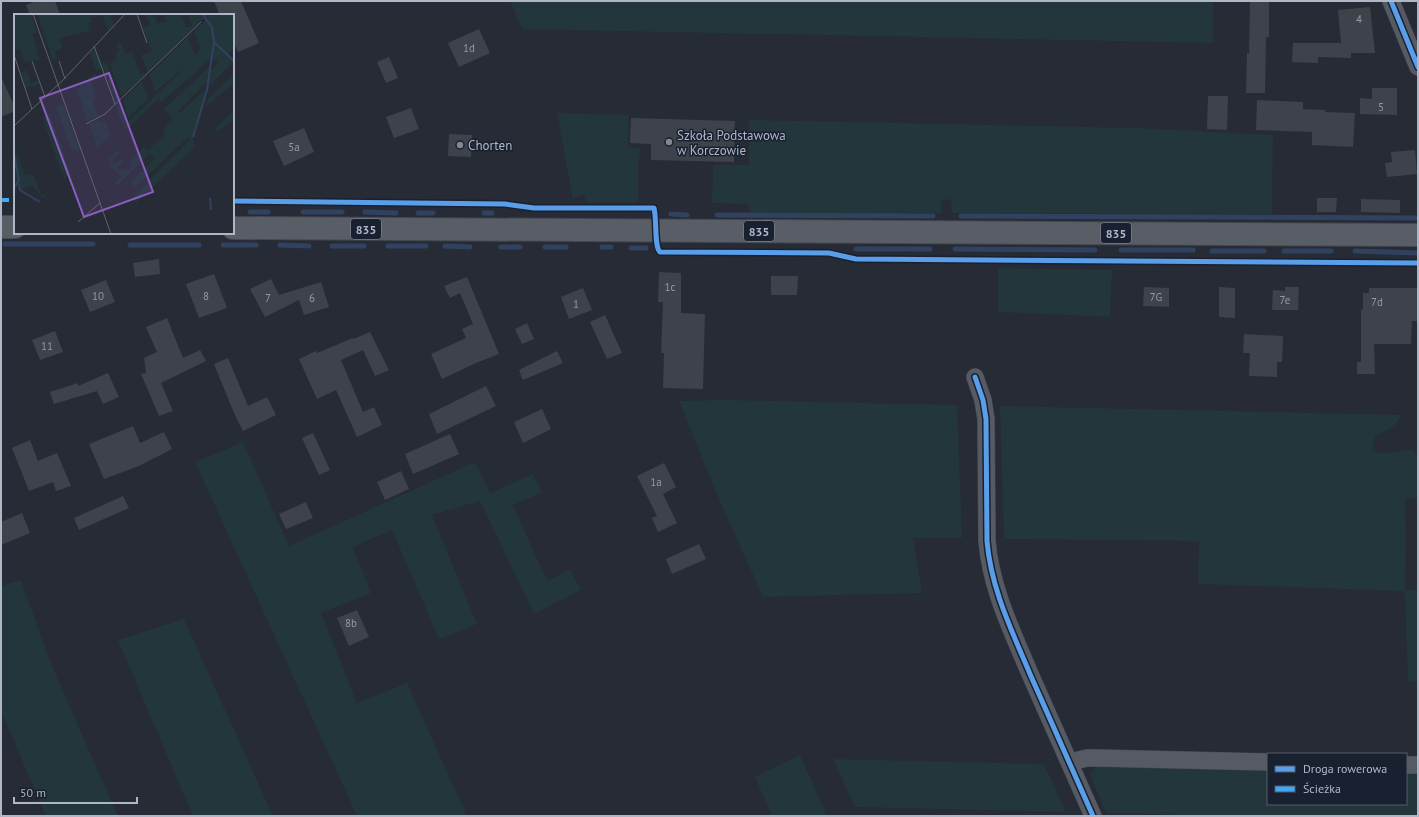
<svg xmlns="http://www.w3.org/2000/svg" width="1419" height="817" font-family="'PT Sans',sans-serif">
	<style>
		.green { fill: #23363b }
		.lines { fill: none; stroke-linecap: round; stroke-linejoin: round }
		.stream { stroke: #314260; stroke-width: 5 }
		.building { fill: #3e424b }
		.street-casing { stroke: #42464e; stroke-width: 18 }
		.primary-casing { stroke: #434852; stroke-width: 24 }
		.street { stroke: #565a63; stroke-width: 17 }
		.primary { stroke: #595d65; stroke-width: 22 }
		.quiet { stroke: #3fa9f5; stroke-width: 4; stroke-dasharray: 8 4; stroke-linecap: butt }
		.cycleway-casing { stroke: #192130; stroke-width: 8 }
		.cycleway { stroke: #5a9eea; stroke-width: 5 }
		.poi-dot { fill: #7f8694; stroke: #192130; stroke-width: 1.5 }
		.labels { text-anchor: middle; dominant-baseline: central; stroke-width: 3; stroke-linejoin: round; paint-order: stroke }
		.number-label { font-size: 11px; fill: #939aa8 }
		.shield { fill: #192130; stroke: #828a9a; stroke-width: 1 }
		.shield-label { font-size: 12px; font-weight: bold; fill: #afb7c7 }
		.poi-label { font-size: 13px; fill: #afb7c7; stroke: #192130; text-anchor: start }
		.inset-river { fill: none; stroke: #314260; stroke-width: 2 }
		.inset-road { fill: none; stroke: #5d636f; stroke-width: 1 }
		.view { fill: #8d5dc2; fill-opacity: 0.15; stroke: #8d5dc2; stroke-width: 2 }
		.inset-edge { fill: none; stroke: #afb7c7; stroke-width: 2 }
	</style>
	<rect width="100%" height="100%" fill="#262b35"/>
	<!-- green -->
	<g class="green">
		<polygon points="510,1 1213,1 1213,43 522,29"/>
		<polygon points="557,113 629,115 628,147 641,148 638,164 638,202 588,202 586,201 584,195 573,199"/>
		<polygon points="749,120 1137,128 1273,135 1272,214 952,213 951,200 941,199 941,213 750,213 748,204 712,203 713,165 749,165"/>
		<polygon points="998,268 1112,270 1110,317 998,312"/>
		<polygon points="726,400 957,405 962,538 913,538 922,593 763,597 715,490 679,401"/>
		<path d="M 1000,406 L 1402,415 C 1399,419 1396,424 1392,427 C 1379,436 1374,432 1372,450 C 1386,457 1398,450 1412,450 L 1418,455 L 1418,498 L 1405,499 L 1406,544 L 1405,590 L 1418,590 L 1418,681 L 1408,682 L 1405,591 L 1198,584 L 1199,541 L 1004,539 Z"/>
		<polygon points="243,442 289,546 475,462 490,493 533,474 542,493 513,505 547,581 570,569 581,590 534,614 480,501 432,515 477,624 439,639 392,530 353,547 371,593 321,613 357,703 407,683 467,816 357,816 195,462"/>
		<polygon points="21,580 51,664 118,816 46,816 1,711 1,586"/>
		<polygon points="184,619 273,816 193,816 118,640"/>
		<polygon points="800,755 827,816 772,816 755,777"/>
		<polygon points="833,759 1044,764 1066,812 855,807"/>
		<polygon points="1097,766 1268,770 1268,804 1406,804 1406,774 1418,774 1418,816 1235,816 1106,813 1090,775"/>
	</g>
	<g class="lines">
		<!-- stream -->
		<g class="stream">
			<polyline points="250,212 268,212"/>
			<polyline points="303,212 342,212"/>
			<polyline points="365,212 396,213"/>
			<polyline points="418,213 433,213"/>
			<polyline points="484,213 492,213"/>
			<polyline points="671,214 687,215"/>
			<polyline points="717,215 933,216"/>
			<polyline points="961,216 1418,218"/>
			<polyline points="5,244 93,244"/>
			<polyline points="130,245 199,245"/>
			<polyline points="223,245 256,245"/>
			<polyline points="280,245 309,246"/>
			<polyline points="332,246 364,246"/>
			<polyline points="388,246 426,246"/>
			<polyline points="445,246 470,247"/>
			<polyline points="501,247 520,247"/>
			<polyline points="545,247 566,247"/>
			<polyline points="602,247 611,247"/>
			<polyline points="631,248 646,248"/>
			<polyline points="856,249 930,249"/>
			<polyline points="955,249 1095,250"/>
			<polyline points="1121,250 1193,250"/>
			<polyline points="1212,251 1264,251"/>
			<polyline points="1284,251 1331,251"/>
			<polyline points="1355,251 1418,253"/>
		</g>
	</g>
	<!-- building -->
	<g class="building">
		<polygon points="36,1 55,1 60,15 30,15 26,5"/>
		<polygon points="214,1 241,1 259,43 238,52 233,41 233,15 220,15"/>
		<polygon points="1250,1 1269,1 1269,37 1266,37 1265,93 1246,93 1247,53 1249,54"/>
		<polygon points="1370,7 1375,53 1351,53 1351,58 1318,57 1318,63 1292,62 1293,43 1341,43 1338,10"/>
		<polygon points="479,29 490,53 459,67 448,43"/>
		<polygon points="389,57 398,78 386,83 377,62"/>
		<polygon points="1,76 15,108 15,111 1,117"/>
		<polygon points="1372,88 1397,88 1397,115 1360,114 1360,98 1372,99"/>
		<polygon points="1208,96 1228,96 1227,130 1207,129"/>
		<polygon points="1257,100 1303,102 1303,109 1325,110 1325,112 1355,113 1353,147 1312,145 1312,132 1256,130"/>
		<polygon points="411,108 419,129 394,138 386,117"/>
		<polygon points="631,118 735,121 734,162 651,160 651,144 630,143"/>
		<polygon points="304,128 314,152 284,166 273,141"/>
		<polygon points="449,134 472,135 471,157 448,156"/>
		<polygon points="1415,150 1417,174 1387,177 1385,163 1392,162 1391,152"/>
		<polygon points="1317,198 1337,198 1336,212 1317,212"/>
		<polygon points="1361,199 1400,200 1400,213 1361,212"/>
		<polygon points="159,259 160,274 135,277 133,263"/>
		<polygon points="659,272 681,273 681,313 705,314 703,389 663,388 664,353 661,353 663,302 658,302"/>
		<polygon points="214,274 227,308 199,318 186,284"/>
		<polygon points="771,276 798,276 797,295 771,295"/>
		<polygon points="467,277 499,354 476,363 442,379 431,354 466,338 462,329 473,324 460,293 450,298 444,286"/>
		<polygon points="271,279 279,295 321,282 329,307 304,315 299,300 265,317 250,289"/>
		<polygon points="106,280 115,302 90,312 81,290"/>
		<polygon points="1144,287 1169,288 1169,307 1143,306"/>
		<polygon points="1219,287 1235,288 1235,318 1219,317"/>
		<polygon points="1285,287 1299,287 1298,310 1272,310 1273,290 1285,291"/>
		<polygon points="583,288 592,310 569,319 561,297"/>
		<polygon points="1369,288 1418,288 1418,321 1412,321 1411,344 1374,344 1375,374 1357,374 1357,362 1361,362 1361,309 1363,310 1363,293 1369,293"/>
		<polygon points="605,315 622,353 607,359 590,322"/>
		<polygon points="167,318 183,358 200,350 206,361 161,383 173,411 159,416 141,374 146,373 144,358 157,352 146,327"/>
		<polygon points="527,323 534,339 522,344 515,329"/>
		<polygon points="55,331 63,352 40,360 32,340"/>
		<polygon points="370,332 389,370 375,376 363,350 341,360 363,412 374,407 382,425 357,437 336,390 317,399 299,359 316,351 317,353 353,338 353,339"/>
		<polygon points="1244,334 1283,336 1282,362 1277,362 1277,377 1249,376 1250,353 1243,353"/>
		<polygon points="557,351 563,363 523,380 519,370"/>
		<polygon points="228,358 248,406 267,397 276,415 243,431 234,413 214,364"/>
		<polygon points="108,373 119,397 103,404 97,391 54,404 50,392 78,383 78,386"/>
		<polygon points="486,386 496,406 437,434 429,414"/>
		<polygon points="542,409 551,429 523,443 514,422"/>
		<polygon points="133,426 140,443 164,432 172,449 139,466 104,479 89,444"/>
		<polygon points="313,433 330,470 319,475 302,438"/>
		<polygon points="450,434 459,454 413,474 405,454"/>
		<polygon points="30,440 38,461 57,453 71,486 56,491 53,482 29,491 12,448"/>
		<polygon points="664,463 676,487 663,494 677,523 658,532 652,518 657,516 637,476"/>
		<polygon points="401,471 409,489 385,500 377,482"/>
		<polygon points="123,496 129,508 79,530 74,518"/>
		<polygon points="306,502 313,518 286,529 279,514"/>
		<polygon points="22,513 30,533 1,545 1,522"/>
		<polygon points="699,544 706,559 672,574 666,559"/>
		<polygon points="357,610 369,637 349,646 337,618"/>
	</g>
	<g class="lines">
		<defs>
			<g id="street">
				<polyline points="1391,1 1418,67"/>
				<path d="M 975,377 L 983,400 L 986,419 L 987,541 C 991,589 1012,631 1030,674 C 1051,721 1072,768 1093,816"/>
				<polyline points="1070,762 1087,758 1097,758 1268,762"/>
				<polyline points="1406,765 1418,765"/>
			</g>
			<g id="primary">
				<polyline points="1,227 15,227"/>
				<polyline points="233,228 1418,235"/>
			</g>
		</defs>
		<!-- street casing -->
		<use href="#street" class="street-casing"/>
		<!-- primary casing -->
		<use href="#primary" class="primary-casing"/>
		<!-- street -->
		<use href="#street" class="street"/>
		<!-- primary -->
		<use href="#primary" class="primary"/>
		<!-- quiet -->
		<polyline class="quiet" points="1,200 15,200"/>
		<defs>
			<g id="cycleway">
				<polyline points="1391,1 1418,67"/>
				<path d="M 233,201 L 505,204 L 534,208 L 654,208 C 657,219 654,247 660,252 L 829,253 L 856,259 L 1418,263"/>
				<path d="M 975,377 L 983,400 L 986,419 L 987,541 C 991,589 1012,631 1030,674 C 1051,721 1072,768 1093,816"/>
			</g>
		</defs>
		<!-- cycleway casing -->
		<use href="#cycleway" class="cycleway-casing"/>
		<!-- cycleway -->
		<use href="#cycleway" class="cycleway"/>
	</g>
	<!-- markers -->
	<g class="poi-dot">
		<circle cx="669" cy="142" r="4"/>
		<circle cx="460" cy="145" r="4"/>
	</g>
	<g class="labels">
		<!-- number labels -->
		<g class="number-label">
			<text x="1359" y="19">4</text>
			<text x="469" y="48">1d</text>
			<text x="1381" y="107">5</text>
			<text x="294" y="147">5a</text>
			<text x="670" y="287">1c</text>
			<text x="98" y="296">10</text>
			<text x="206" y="296">8</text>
			<text x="1156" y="297">7G</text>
			<text x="268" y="298">7</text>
			<text x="312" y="298">6</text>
			<text x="1285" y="300">7e</text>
			<text x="1377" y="302">7d</text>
			<text x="576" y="304">1</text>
			<text x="47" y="346">11</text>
			<text x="656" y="482">1a</text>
			<text x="351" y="623">8b</text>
		</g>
		<!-- shield labels -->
		<g class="shield">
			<rect x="351" y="219" width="30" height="20" rx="3"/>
			<rect x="744" y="221" width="30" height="20" rx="3"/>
			<rect x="1101" y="223" width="30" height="20" rx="3"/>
		</g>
		<g class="shield-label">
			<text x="366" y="229">835</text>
			<text x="759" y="231">835</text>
			<text x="1116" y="233">835</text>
		</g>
		<!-- poi labels -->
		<g class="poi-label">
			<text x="677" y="135">Szkoła Podstawowa<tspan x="677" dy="15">w Korczowie</tspan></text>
			<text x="468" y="145">Chorten</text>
		</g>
	</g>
	<!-- overview -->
	<g transform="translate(14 14)">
		<rect width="220" height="220" fill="#262b35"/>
		<path d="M 0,0 L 17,0 L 23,18 L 18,20 L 26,46 L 10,48 L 6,35 L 0,37 ZM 23,0 L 97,0 L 100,10 L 94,16 L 88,1 L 77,4 L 78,9 L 74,10 L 77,17 L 45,24 L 48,34 L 41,37 L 43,44 L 39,46 ZM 132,0 L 140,0 L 143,9 L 152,8 L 149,0 L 167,0 L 172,14 L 178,12 L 174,0 L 187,0 L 190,4 L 134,58 L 127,41 L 138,37 L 129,14 L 136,11 ZM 188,0 L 220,0 L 220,34 L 214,41 L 220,47 L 220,53 L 217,50 L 196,71 L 196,58 L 204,48 L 199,46 L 199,34 L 192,83 L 179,117 L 180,134 L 122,189 L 118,184 L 177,125 L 174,123 L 120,174 L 116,169 L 141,144 L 136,139 L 103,172 L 100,169 L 107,162 L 94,149 L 96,147 L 93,144 L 97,144 L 102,136 L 105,139 L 97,148 L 100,151 L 108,144 L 110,147 L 102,154 L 105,157 L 108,154 L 112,157 L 118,152 L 115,148 L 130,133 L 133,137 L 151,120 L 148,116 L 159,106 L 150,95 L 196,52 L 197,45 L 147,88 L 144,85 L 112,116 L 109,113 L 173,51 L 141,78 L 135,61 L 174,23 L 181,41 L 187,35 L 180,18 L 192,6 L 199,12 ZM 193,68 L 193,74 L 166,99 L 164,97 ZM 107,29 L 111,40 L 118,38 L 126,60 L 133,59 L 107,82 L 96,50 L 93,51 L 104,85 L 102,88 L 87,47 L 92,50 L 103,47 L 97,46 L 103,44 L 101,39 L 105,37 L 102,30 ZM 81,34 L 88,54 L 82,57 L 76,39 ZM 13,56 L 17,69 L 24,67 L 25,71 L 11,73 L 7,58 ZM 82,60 L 84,64 L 77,67 L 82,84 L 79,86 L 84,102 L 73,107 L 62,73 L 66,74 L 65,70 L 76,67 L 75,63 ZM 220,60 L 220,69 L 191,93 L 194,85 ZM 128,67 L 134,85 L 114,104 L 109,86 ZM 105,89 L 112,107 L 108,110 L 102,92 ZM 49,90 L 65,134 L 65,137 L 62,138 L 61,135 L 57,136 L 42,92 ZM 220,97 L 220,106 L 200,120 L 203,112 ZM 36,100 L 56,158 L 50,165 L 30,110 L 29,102 ZM 86,106 L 87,110 L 91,107 L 97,121 L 83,134 L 75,110 ZM 0,130 L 11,161 L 19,160 L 28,182 L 36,176 L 29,185 L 19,172 L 9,175 L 4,169 L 0,173 Z" fill="#23363b" fill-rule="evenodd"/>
		<path class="inset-river" d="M 188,0 L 198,13 L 200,28 L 220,47M 179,123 L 193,76 L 200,28M 0,140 L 5,166 L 0,175M 5,170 L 6,176 L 26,188M 196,184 L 197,196"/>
		<path class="inset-road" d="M 19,0 L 97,220M 123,0 L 133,29M 80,32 L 101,90M 0,41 L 18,95M 18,47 L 31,83M 45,47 L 51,65M 72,110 L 91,100 L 187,8M 0,112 L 50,65 L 111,0M 64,208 L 86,189"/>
		<path class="view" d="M 95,59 L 139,178 L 70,203 L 26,84 Z"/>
		<rect width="220" height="220" class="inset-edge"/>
	</g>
	<!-- border -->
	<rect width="1419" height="817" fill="none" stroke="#afb7c7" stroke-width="4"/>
	<!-- legend -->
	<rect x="1267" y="753" width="140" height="52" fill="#192130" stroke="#555d6c"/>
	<rect x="1275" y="766" width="20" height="6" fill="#5a9eea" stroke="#555d6c"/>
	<text x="1303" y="773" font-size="12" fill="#afb7c7">Droga rowerowa</text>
	<rect x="1275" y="786" width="20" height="6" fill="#3fa9f5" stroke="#555d6c"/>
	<text x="1303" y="793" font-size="12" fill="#afb7c7">Ścieżka</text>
	<!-- scale -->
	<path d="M14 797v6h123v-6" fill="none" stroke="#afb7c7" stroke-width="2"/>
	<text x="20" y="797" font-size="12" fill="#afb7c7" stroke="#192130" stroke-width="3" paint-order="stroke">50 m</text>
</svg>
